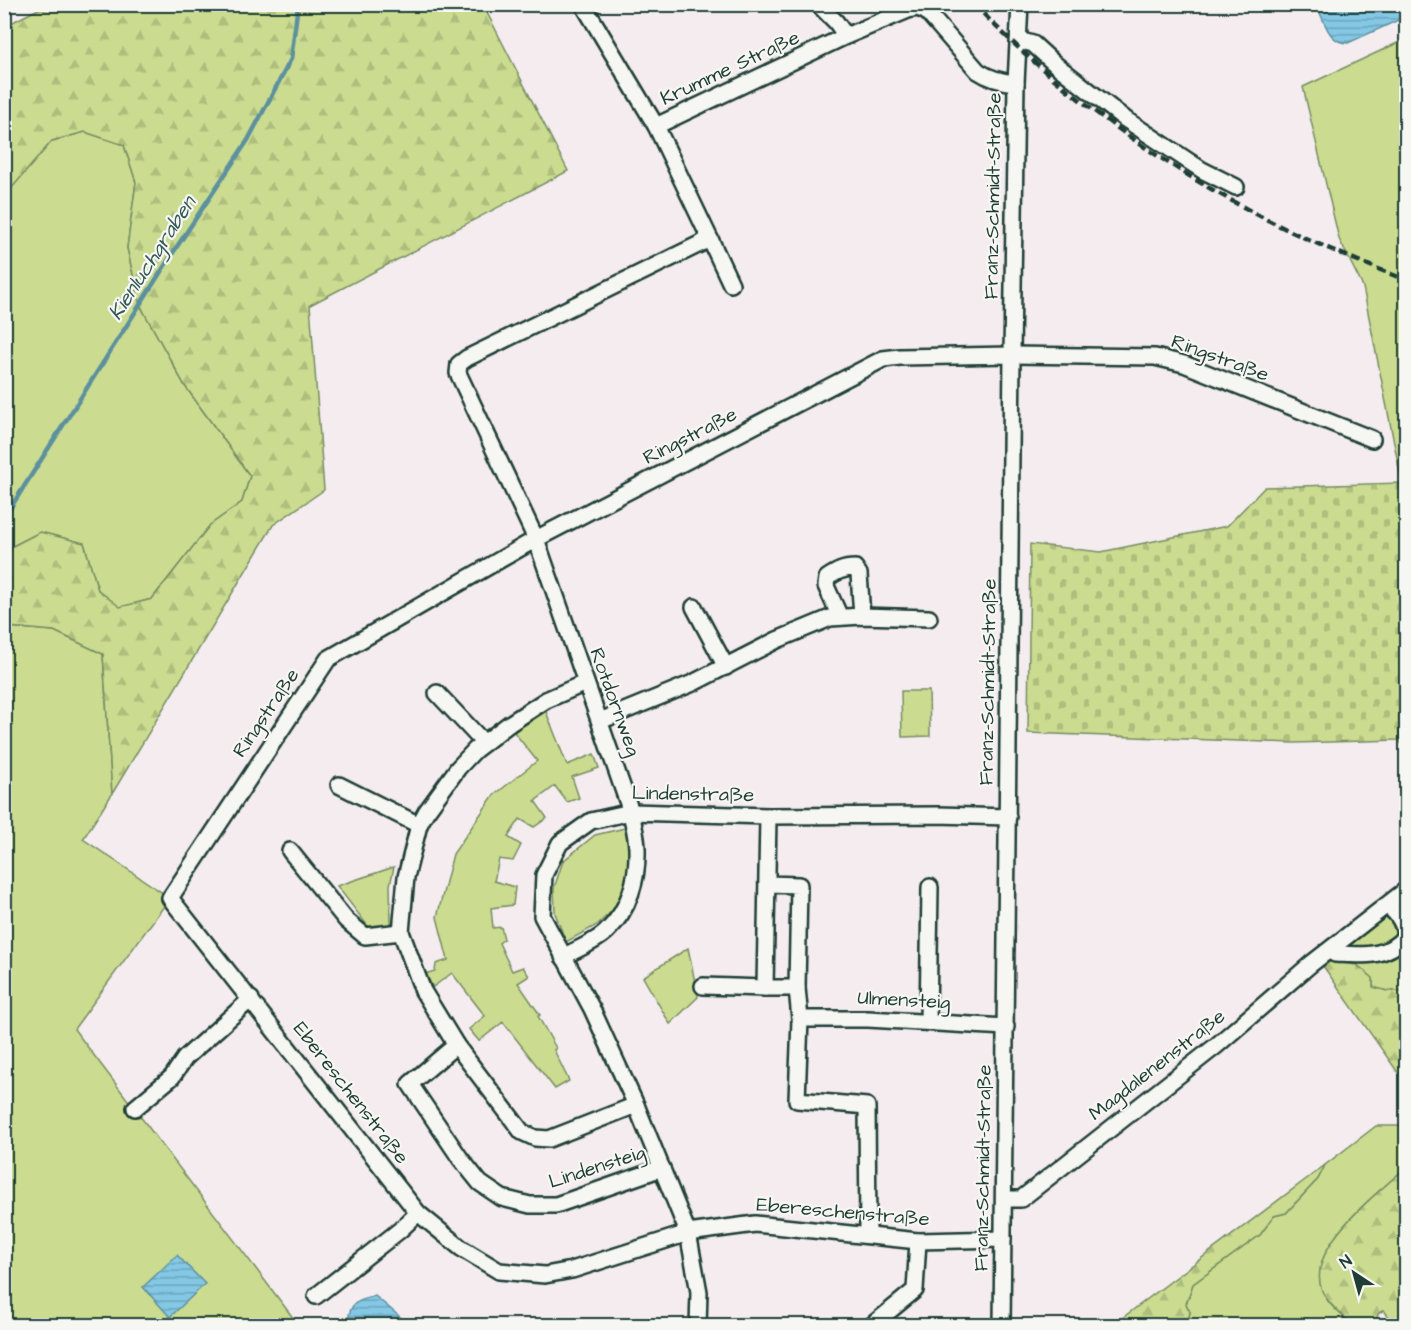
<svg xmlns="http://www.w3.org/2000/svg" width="1411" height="1330" font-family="'Architects Daughter',sans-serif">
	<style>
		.green { fill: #cbdc90; stroke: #758c62; stroke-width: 1.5 }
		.forest { fill: url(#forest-firs); stroke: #758c62; stroke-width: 1.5 }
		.cemetery { fill: url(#cemetery-stones); stroke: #758c62; stroke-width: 1.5 }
		.garden { fill: url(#garden-furrows); stroke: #758c62; stroke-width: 1.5 }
		.water { fill: url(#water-rules); stroke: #5c909e; stroke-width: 1.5 }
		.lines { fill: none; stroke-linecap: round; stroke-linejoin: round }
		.stream { stroke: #5c909e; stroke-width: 4.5 }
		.minor-casing { stroke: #1f3d34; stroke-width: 20 }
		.minor { stroke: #f6f6f2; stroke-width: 15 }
		.rail { stroke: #1f3d34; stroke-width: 4.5; stroke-dasharray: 9 4.5; stroke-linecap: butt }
		.labels { text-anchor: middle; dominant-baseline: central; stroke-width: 4.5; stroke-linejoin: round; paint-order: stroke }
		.street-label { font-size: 20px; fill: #1f3d34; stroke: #f6f6f2 }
		.water-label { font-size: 21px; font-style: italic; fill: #335957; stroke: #f6f6f2 }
	</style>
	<defs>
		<pattern id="forest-firs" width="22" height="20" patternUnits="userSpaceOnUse" patternTransform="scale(1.5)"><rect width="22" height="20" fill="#cbdc90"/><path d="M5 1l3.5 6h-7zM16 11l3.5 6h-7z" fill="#aebe7d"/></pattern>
		<pattern id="cemetery-stones" width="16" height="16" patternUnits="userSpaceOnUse" patternTransform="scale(1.5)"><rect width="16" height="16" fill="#cbdc90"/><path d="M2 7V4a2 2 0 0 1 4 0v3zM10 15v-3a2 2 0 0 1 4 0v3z" fill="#aebe7d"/></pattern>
		<pattern id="garden-furrows" width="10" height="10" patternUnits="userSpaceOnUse" patternTransform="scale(1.5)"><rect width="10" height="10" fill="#cbdc90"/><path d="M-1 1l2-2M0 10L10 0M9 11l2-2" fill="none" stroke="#aebe7d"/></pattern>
		<pattern id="water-rules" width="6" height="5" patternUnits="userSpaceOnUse" patternTransform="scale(1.5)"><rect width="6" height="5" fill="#84c8e5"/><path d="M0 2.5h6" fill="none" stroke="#6ba4ba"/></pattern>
	</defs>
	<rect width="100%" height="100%" fill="#f5ecf0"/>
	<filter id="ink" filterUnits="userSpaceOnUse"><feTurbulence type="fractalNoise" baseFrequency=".0167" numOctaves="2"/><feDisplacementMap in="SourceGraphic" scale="12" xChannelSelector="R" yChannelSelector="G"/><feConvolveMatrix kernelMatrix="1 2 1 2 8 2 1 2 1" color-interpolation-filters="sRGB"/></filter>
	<g filter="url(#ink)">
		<!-- green -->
		<g class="green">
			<polygon points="1406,39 1406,483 1402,483 1363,287 1339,239 1303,87"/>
			<polygon points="85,132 124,145 136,182 127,248 140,305 185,386 250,476 242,502 210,525 152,599 120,608 98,590 84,543 40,532 5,550 4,196 52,141"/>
			<polygon points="4,620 8,627 54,631 103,654 112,794 83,839 170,898 74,1029 294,1319 316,1325 5,1325"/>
			<polygon points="901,691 929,691 930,736 902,737"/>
			<polygon points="543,704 567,765 594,754 599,768 572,777 579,798 567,802 555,786 535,801 547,818 534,827 520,819 508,837 521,845 513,861 499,859 494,881 515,887 513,905 491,908 493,928 501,927 504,939 499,943 512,971 523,967 529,976 518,983 540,1015 538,1016 556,1048 554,1050 569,1081 555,1089 503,1022 479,1041 469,1029 485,1016 452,973 433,987 425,974 435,971 436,964 448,960 437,917 453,854 493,796 537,761 510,727"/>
			<polygon points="625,828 631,852 626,883 620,900 614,909 597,925 566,942 555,913 554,888 563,861 595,835"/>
			<polygon points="394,867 390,885 391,924 370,929 337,886"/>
			<polygon points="1388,917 1396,919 1401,936 1382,949 1345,950 1344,946 1378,920"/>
			<polygon points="1406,939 1406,1003 1403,1004 1404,991 1387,991 1373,987 1373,978 1357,965 1325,961 1330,957 1384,960"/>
			<polygon points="688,948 698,997 670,1024 643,977"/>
			<path d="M 1376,1126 L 1406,1126 L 1406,1167 C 1375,1197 1288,1257 1332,1306 C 1340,1314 1347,1321 1357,1325 L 1178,1325 L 1188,1321 L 1190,1312 L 1186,1304 L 1193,1284 L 1260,1235 L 1274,1216 L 1286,1213 L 1318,1179 L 1325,1165 Z"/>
		</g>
		<!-- forest -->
		<g class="forest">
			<polygon points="48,4 483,5 568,171 310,305 324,490 273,525 112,794 103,654 54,631 8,627 4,620 5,550 40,532 84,543 98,590 120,607 152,599 210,525 242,502 250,476 185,386 140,305 127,248 136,182 124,145 85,132 52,141 5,196 5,26"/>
			<polygon points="1325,961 1357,965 1373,978 1373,987 1387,991 1404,991 1403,1004 1406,1003 1406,1084 1321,963"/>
			<polygon points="1325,1165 1318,1179 1286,1213 1274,1216 1260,1235 1193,1284 1186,1304 1190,1312 1188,1321 1178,1325 1113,1325"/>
			<path d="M 1406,1167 L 1406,1325 C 1394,1326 1390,1320 1384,1310 L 1379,1313 L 1373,1325 C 1351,1326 1345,1320 1330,1303 C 1289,1258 1377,1195 1406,1167 Z"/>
		</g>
		<!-- cemetery -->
		<polygon class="cemetery" points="1402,483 1399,740 1294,743 1028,733 1030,544 1101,552 1227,526 1265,487"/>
		<!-- garden -->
		<polygon class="garden" points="1402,483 1406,483 1406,750 1399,740"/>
		<!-- water -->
		<g class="water">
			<path d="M 1323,5 L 1406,5 L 1406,11 L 1403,18 L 1348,43 C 1331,43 1326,27 1320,13 Z"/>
			<polygon points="177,1255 205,1284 170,1317 143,1287"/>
			<path d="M 375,1296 L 399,1316 L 408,1325 L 354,1325 L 348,1320 C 351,1301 358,1301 375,1296 Z"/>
		</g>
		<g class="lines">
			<!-- stream -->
			<g class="stream">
				<polyline points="4,518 178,245 248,140 291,59 298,4"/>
				<polyline points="4,1319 16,1326"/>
			</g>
			<defs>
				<g id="minor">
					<polyline points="818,4 836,22 846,36"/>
					<polyline points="1019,40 1033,44 1056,65 1125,119 1202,170 1236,187"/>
					<path d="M 656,126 L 846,36 L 908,10 L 918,8 L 927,12 L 978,71 C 990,79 1001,82 1016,83"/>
					<polyline points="710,239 731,284"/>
					<polyline points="694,607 726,667"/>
					<path d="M 840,617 L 826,586 L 827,578 C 836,572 843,568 855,568 L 859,574 L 862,616"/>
					<polyline points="585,683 546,700 509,724 475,750 458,768 426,812 419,825 406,877 401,932 423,991 456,1045 522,1132 535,1138 549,1139 636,1105"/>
					<polyline points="437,693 484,743"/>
					<polyline points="600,721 693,683 777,640 830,618 862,616 929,618"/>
					<polyline points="339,785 419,825"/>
					<polyline points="290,851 346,920 365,936 401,932"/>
					<polyline points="767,884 799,885 797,988 765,988 768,816"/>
					<path d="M 1330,951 L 1335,954 C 1361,955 1387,959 1405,936 C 1404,922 1398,915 1388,906"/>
					<path d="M 563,957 C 577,949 596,942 607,931 C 629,910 638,879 637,849 C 637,837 633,824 631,812 L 536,539 L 458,373 L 459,364 L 467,358 L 710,239 L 656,126 L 583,4"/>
					<polyline points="703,986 765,988"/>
					<polyline points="797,988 800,1019 797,1100 867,1106 868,1234"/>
					<polyline points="800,1019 868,1019 1006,1027"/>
					<polyline points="928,1022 930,887"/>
					<polyline points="456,1045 410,1084 460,1158 480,1183 502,1198 530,1205 556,1205 662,1168"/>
					<polyline points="135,1108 172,1077 185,1058 251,999"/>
					<polyline points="1004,1199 1021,1199 1216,1046 1311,964 1406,890"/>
					<polyline points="1003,1239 918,1241 755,1224 688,1233 572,1270 545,1275 499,1271 461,1248 418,1213 170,898 328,659 536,539 883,359 900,357 1012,355 1155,357 1184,364 1372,439"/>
					<polyline points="316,1296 400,1230 418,1213"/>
					<polyline points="698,1326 699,1292 688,1233 636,1105 592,1009 542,916 544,875 560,843 591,821 631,812 768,816 938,815 1008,817"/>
					<polyline points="871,1326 915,1290 918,1241"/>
					<polyline points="1002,1326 1012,355 1016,83 1020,4"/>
				</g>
			</defs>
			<!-- minor casing -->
			<use href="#minor" class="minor-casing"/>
			<!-- minor -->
			<use href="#minor" class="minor"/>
			<!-- rail -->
			<path class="rail" d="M 974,4 C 1070,105 1203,195 1330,249 C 1355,260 1381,270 1406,280"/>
		</g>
	</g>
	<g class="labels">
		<!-- street labels -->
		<g class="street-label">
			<text transform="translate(730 68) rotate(-25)">Krumme Straße</text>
			<text transform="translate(993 196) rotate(-89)">Franz-Schmidt-Straße</text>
			<text transform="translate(1220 358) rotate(20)">Ringstraße</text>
			<text transform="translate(690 436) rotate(-27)">Ringstraße</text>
			<text transform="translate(988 682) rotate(-89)">Franz-Schmidt-Straße</text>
			<text transform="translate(615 702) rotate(70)">Rotdornweg</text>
			<text transform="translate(266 713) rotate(-56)">Ringstraße</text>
			<text transform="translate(693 794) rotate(1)">Lindenstraße</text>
			<text transform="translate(904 1000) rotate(3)">Ulmensteig</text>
			<text transform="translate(1157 1065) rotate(-38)">Magdalenenstraße</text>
			<text transform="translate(351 1093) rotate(52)">Ebereschenstraße</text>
			<text transform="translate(597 1167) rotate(-18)">Lindensteig</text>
			<text transform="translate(983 1168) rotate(-89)">Franz-Schmidt-Straße</text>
			<text transform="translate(843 1212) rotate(5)">Ebereschenstraße</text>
		</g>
		<!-- water labels -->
		<g class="water-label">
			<text transform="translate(152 258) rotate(-57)">Kienluchgraben</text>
		</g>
	</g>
	<!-- margin -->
	<rect width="1411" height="1330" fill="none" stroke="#f6f6f2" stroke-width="24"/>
	<rect x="12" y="12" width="1387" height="1306" fill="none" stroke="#1f3d34" stroke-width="2" filter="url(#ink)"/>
	<!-- north arrow -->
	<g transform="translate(1354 1273) rotate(324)" stroke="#f6f6f2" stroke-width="4.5" paint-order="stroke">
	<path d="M0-4.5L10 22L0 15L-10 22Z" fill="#1f3d34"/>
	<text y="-9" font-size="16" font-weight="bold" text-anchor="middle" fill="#1f3d34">N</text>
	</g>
</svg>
